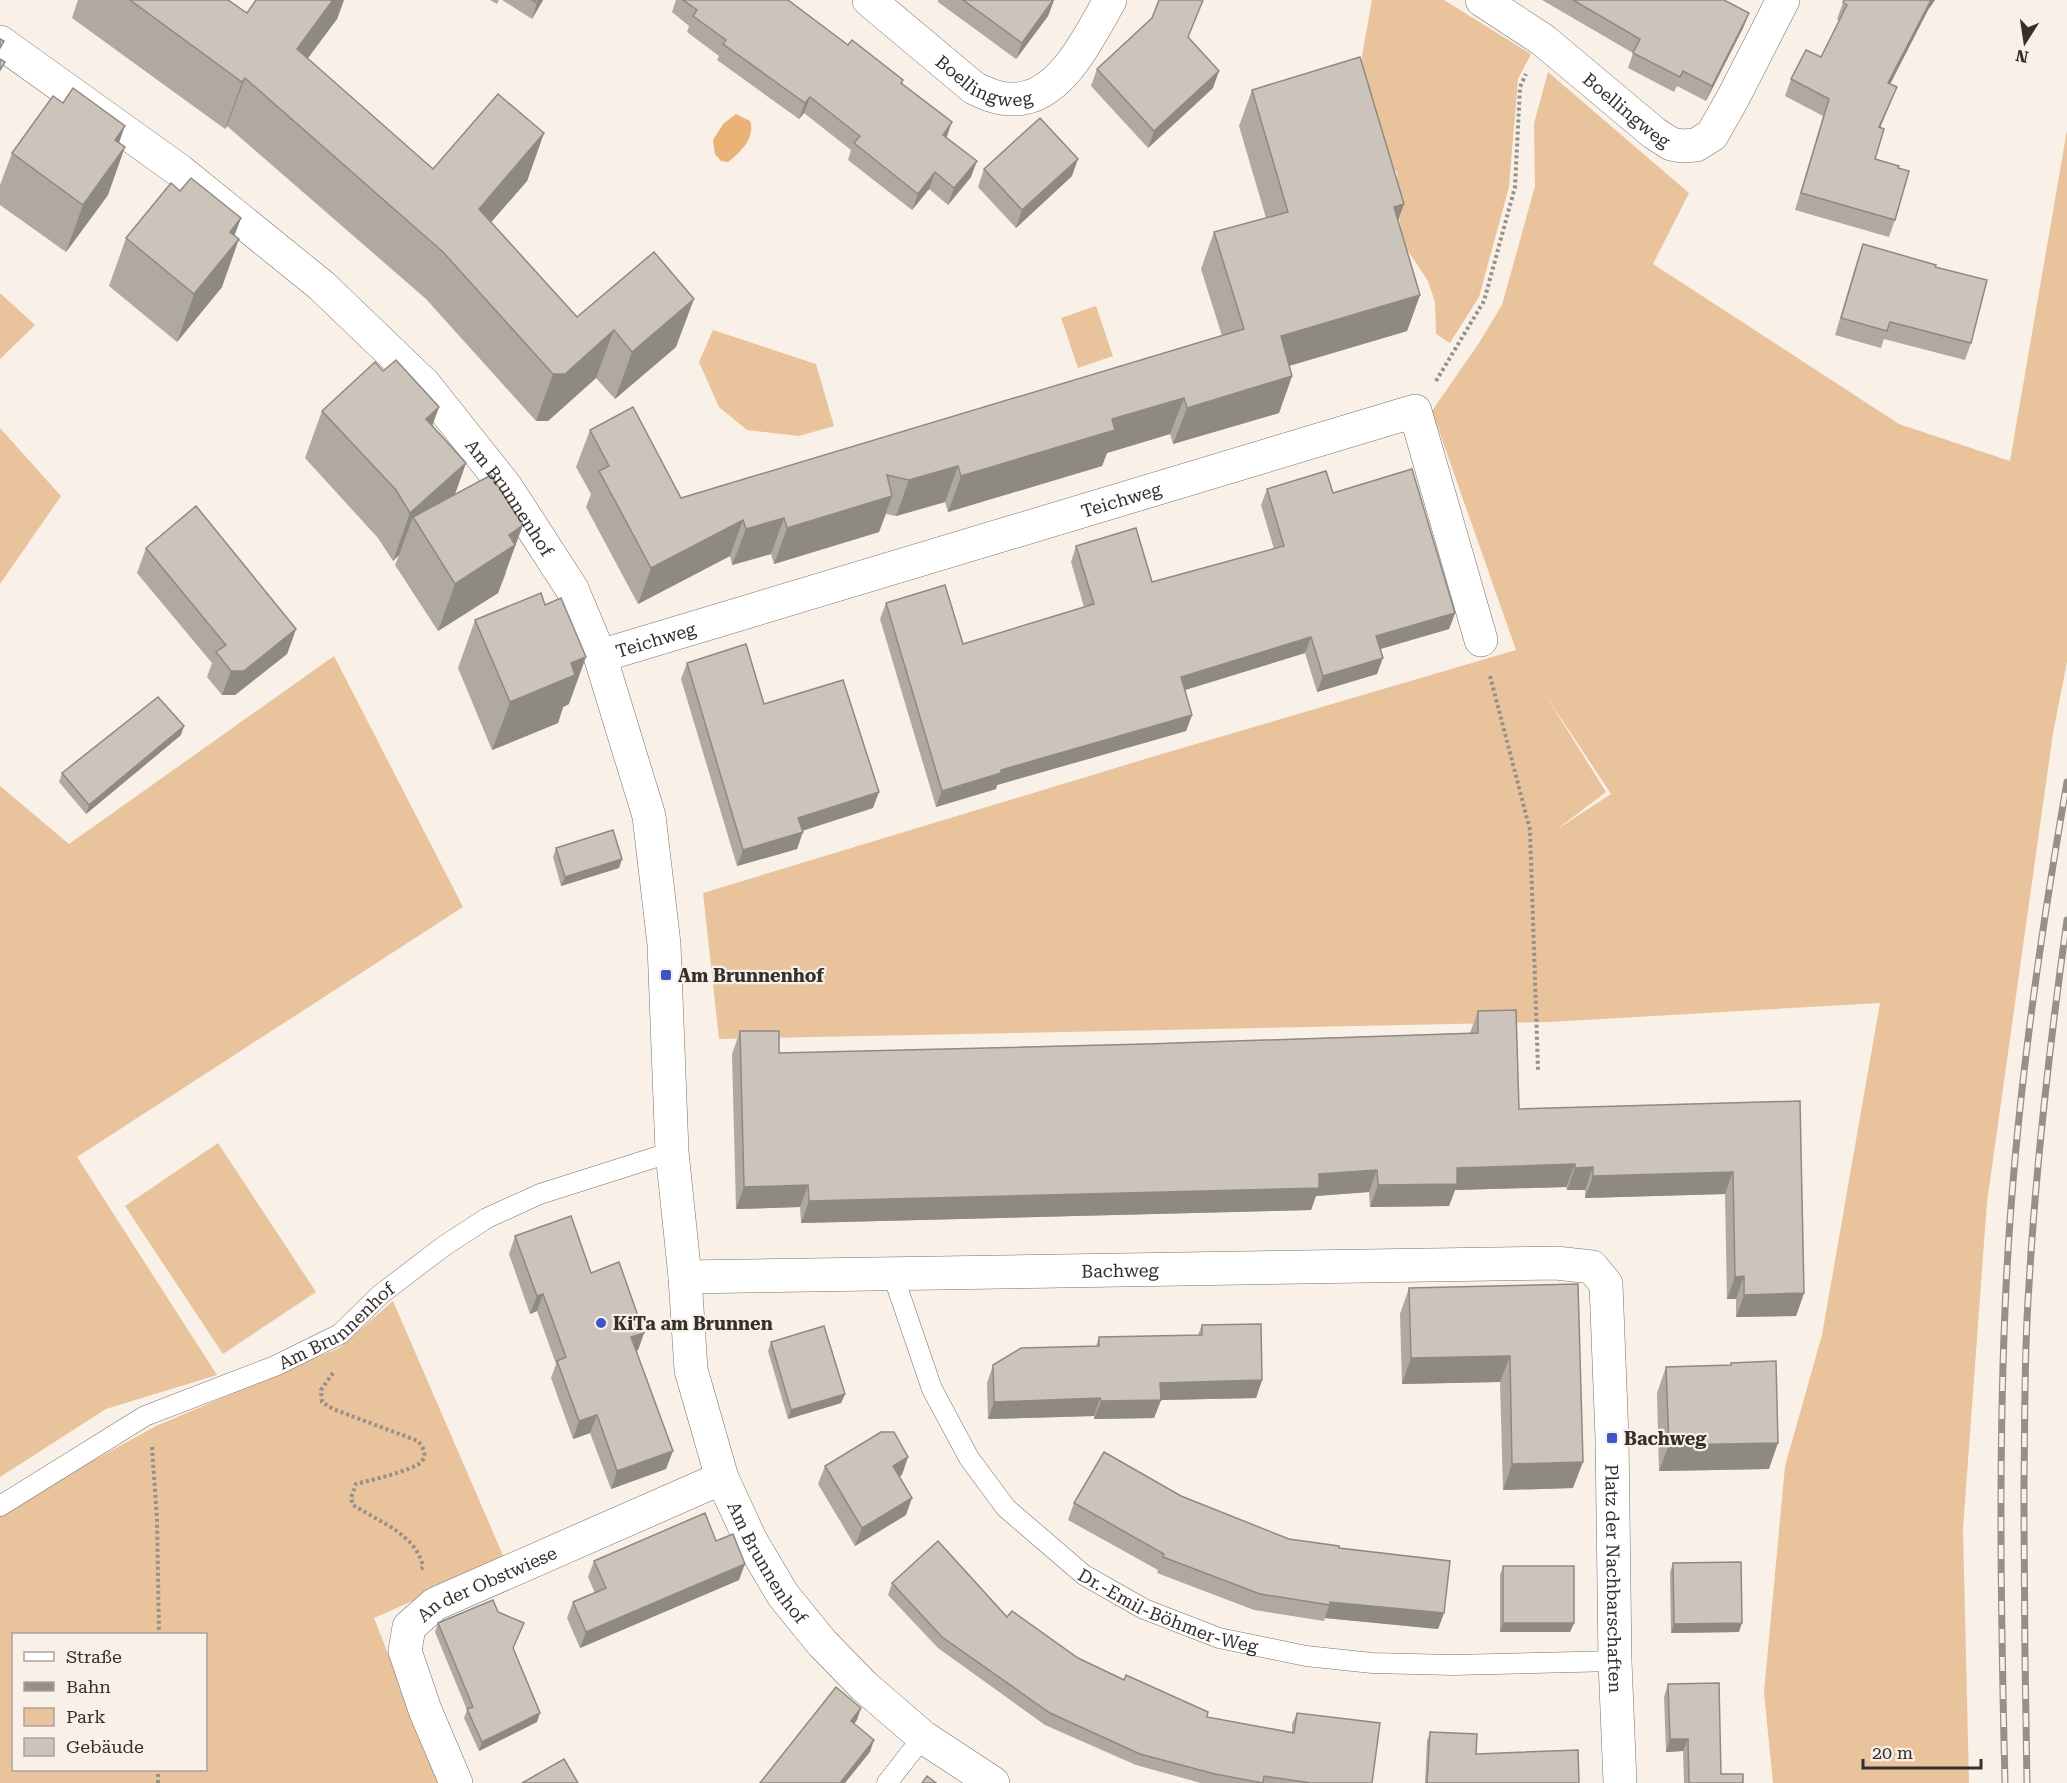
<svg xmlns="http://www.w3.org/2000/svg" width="2067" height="1783" font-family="'Roboto Serif',serif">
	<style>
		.green { fill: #e9c39c; fill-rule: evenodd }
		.water { fill: #ebb277 }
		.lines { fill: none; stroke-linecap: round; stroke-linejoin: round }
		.lane-casing { stroke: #787169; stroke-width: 21 }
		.street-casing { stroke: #787169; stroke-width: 34 }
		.path { stroke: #96908a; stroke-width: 4; stroke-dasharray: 3 3; stroke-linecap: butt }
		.lane { stroke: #fff; stroke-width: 20 }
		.street { stroke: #fff; stroke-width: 33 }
		.rail-casing { stroke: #96908a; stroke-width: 7 }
		.rail { stroke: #f9f0e7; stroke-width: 4.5; stroke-dasharray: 14; stroke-linecap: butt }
		.wall { fill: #afa9a1 }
		.shaded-wall { fill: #8f8983 }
		.building { fill: #ccc4bb; stroke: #8f8983; stroke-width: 1.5 }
		.poi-dot { fill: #3e54c7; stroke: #f9f0e7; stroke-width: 2 }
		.labels { text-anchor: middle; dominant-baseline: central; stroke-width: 4.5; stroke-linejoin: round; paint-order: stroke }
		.street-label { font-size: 18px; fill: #33302d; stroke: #f9f0e7 }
		.poi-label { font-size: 18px; font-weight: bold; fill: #33302d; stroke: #f9f0e7; text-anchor: start }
	</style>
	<rect width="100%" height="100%" fill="#f9f0e7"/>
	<!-- green -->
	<g class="green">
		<polygon points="1372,0 1444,0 1531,54 1518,79 1509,187 1479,297 1450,343 1436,334 1435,302 1428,281 1404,245 1398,212 1397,173 1382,151 1359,85 1363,50"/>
		<path d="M 1548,72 L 1689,193 L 1653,264 L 1899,424 L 2010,461 L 2067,130 L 2067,662 L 2053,733 L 1987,1202 L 1963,1529 L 1969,1783 L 1773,1783 L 1764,1692 L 1785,1466 L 1822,1335 L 1880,1003 L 1549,1022 L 719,1039 L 703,893 L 1155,756 L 1516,650 L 1432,411 L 1479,343 L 1502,305 L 1535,186 L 1534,124 ZM 1543,691 L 1611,794 L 1556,830 L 1606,792 Z"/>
		<polygon points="0,293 35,325 0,359"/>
		<polygon points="1096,306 1113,356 1078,368 1061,318"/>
		<polygon points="713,330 816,364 834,426 799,436 747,430 719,407 699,362"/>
		<polygon points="0,428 61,496 0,584"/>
		<polygon points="334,656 463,907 77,1157 217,1375 106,1409 0,1477 0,786 69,844"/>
		<polygon points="218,1143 316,1292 223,1354 125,1206"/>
		<path d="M 393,1301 L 505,1560 L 374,1618 L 439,1783 L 0,1783 L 0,1516 L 34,1493 L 156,1426 L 339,1348 ZM 14,1634 L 206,1634 L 206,1770 L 14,1770 Z"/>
	</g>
	<!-- water -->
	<path class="water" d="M 736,114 L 750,121 C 756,137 740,153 728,162 L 721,161 L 715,154 L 713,140 L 723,124 Z"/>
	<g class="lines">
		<defs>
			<g id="lane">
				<path id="s1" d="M 893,1275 L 932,1389 L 969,1458 L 1006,1508 L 1084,1575 L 1144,1609 L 1219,1638 L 1306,1656 L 1372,1663 L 1453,1665 L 1615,1661"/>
				<path id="s2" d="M 0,1506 L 145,1416 L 275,1366 L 340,1334 L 381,1294 L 444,1246 L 487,1218 L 540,1194 L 672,1152"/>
				<polyline points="887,1783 923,1737"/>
			</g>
			<g id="street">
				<path id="s3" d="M 869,0 L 974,88 C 987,94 1000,100 1014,99 C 1061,99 1090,35 1110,0"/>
				<path id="s4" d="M 1482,0 L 1543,40 L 1654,133 L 1671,144 L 1682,146 L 1696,145 L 1712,135 L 1733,98 L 1783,0"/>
				<path id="s5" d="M 0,42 L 180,171 L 322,286 L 425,385 L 506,487 L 572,589 L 600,656 L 649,816 L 664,944 L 672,1152 L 685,1277 L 691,1370 L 722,1478 L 751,1541 L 783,1595 L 822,1643 L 864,1686 L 923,1737 L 993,1783"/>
				<path id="s6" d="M 600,656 L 1415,411 L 1481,640"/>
				<path id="s7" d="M 685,1277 L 1556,1263 L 1592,1267 L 1606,1284 L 1612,1438 L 1615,1661 L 1620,1783"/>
				<path id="s8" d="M 456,1783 L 425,1710 L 405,1651 L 409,1627 L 435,1604 L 722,1478"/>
			</g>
		</defs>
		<!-- lane casing -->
		<use href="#lane" class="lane-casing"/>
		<!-- street casing -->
		<use href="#street" class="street-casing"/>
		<!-- path -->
		<g class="path">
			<polyline points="1436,381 1484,301 1515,187 1520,87 1526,74"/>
			<polyline points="1490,676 1530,830 1538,1070"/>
			<path d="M 333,1373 L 321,1390 L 322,1402 L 333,1409 L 418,1441 C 423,1447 428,1455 421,1462 C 414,1470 368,1481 356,1484 L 351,1498 L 353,1505 C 378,1521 417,1535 423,1567 L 421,1569"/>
			<polyline points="152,1447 157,1520 159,1634"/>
			<polyline points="158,1783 158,1770"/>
		</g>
		<!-- lane -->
		<use href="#lane" class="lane"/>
		<!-- street -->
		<use href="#street" class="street"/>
		<defs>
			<g id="rail">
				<path d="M 2005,1783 C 2001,1618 1998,1453 2006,1288 C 2014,1118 2038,949 2067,782"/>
				<path d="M 2027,1783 C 2025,1683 2024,1584 2024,1484 C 2025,1418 2024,1351 2029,1285 C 2036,1163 2050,1042 2067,920"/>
			</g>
		</defs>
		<!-- rail casing -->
		<use href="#rail" class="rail-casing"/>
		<!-- rail -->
		<use href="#rail" class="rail"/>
	</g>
	<!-- wall -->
	<g class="wall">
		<polygon points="78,0 228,0 247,13 256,0 344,0 337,19 307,59 433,169 544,133 527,181 491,222 577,317 676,347 615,399 596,378 548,421 536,421 426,299 227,126 225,129 72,18"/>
		<polygon points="490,0 499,0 497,4"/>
		<polygon points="502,0 543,0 532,19"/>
		<polygon points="676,0 788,0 848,45 903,80 902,83 947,138 971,177 948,205 929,189 912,210 848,160 851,150 804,113 799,119 717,60 719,56 687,32 689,26 672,12"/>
		<polygon points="938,0 1054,0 1048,16 1016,59 938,2"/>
		<polygon points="1542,0 1724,0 1749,13 1743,28 1706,101 1677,86 1674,92 1628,68 1633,53"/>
		<polygon points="1844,0 1935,0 1928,10 1890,84 1897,87 1880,128 1875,159 1898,168 1895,220 1889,237 1795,210 1823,116 1785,96 1791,79 1821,57 1839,21 1837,19"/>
		<polygon points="1152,18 1188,37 1213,88 1148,148 1091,86 1097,69"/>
		<polygon points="1252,90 1398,221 1420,295 1407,331 1289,366 1292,376 1279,413 1173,444 1170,434 1107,453 1102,466 948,512 945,502 896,516 886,514 879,532 774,564 771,554 732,565 730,556 638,604 586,507 591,494 576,467 590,430 681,498 1222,336 1201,269 1214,232 1266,218 1239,126"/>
		<polygon points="12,153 108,195 66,252 0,205 0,185"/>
		<polygon points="984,169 1072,176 1016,228 978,187"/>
		<polygon points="180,191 241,218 234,235 222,287 177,342 109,286 126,238"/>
		<polygon points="1863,244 1935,267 1971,343 1965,360 1884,339 1881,348 1835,335 1857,261"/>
		<polygon points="383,371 439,407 432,426 466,463 455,494 506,573 498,593 438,631 395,565 399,555 393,561 378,538 305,458 322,411"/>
		<polygon points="1267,489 1333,493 1455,613 1449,629 1380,649 1377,674 1317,692 1305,653 1185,690 1192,715 1186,731 997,785 996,789 936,807 880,619 886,603 963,644 1084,607 1071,562 1076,546 1152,582 1274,549 1261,505"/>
		<polygon points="146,548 296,629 287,654 235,695 222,695 207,677 212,663 137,573"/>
		<polygon points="475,620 569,704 563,707 558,723 492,750 458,668"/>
		<polygon points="687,663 764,704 873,808 802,831 797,849 737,866 681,679"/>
		<polygon points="181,735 86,814 59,782 62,773"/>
		<polygon points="556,848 622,859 619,868 561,886 553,857"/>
		<polygon points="1478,1011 1519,1109 1800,1101 1804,1293 1796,1316 1736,1317 1736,1299 1727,1299 1725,1194 1585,1198 1585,1190 1567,1190 1566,1187 1455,1190 1449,1206 1370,1207 1369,1192 1316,1196 1311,1210 801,1223 800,1207 736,1209 732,1054 740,1031 779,1053 1146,1044 1470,1033"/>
		<polygon points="515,1236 591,1273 644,1333 638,1350 636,1351 666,1469 611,1489 590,1433 573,1439 551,1378 556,1364 537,1311 530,1314 509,1254"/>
		<polygon points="1578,1284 1573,1488 1503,1490 1500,1382 1402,1384 1400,1314 1409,1288"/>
		<polygon points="1202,1325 1262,1380 1256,1398 1161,1400 1154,1418 1094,1419 1094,1416 988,1419 987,1383 993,1365 1096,1346 1099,1337 1198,1335"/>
		<polygon points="771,1342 845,1394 841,1403 788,1419 768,1351"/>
		<polygon points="1731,1363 1769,1469 1659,1471 1657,1393 1666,1367 1730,1365"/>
		<polygon points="825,1466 902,1475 899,1476 906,1515 855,1546 818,1484"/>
		<polygon points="1181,1496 1289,1539 1339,1548 1444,1613 1438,1629 1325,1618 1324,1621 1254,1610 1157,1573 1158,1570 1068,1520 1074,1503"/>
		<polygon points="716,1541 739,1580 580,1648 567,1618 573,1602 595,1593 588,1577 594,1561"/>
		<polygon points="1673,1563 1739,1632 1671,1633 1670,1572"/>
		<polygon points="1503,1566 1574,1623 1570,1632 1500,1632 1500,1575"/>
		<polygon points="892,1583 1007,1617 1078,1658 1207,1717 1292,1732 1292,1724 1297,1713 1372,1783 1201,1783 1136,1765 1045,1725 938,1648 888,1595"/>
		<polygon points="498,1612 524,1623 513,1649 537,1722 479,1751 464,1718 467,1710 435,1632 438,1623"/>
		<polygon points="1668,1684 1721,1774 1743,1783 1684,1783 1683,1751 1666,1752 1664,1697"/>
		<polygon points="1430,1732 1476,1754 1579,1783 1425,1783 1427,1741"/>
	</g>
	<!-- shaded-wall -->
	<g class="shaded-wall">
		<polygon points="333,0 344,0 337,19 279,97 297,49"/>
		<polygon points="539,0 543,0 532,19 537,3"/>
		<polygon points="1054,0 1048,16 1016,59 1022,43"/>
		<polygon points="1931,0 1935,0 1928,10 1882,100 1888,83"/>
		<polygon points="1749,13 1743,28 1706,101 1712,86"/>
		<polygon points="1219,71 1213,88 1148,148 1154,131"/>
		<polygon points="245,78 227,126 225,129 242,82"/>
		<polygon points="1897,87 1890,104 1873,144 1879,127"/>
		<polygon points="810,97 804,113 799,119 805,103"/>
		<polygon points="952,122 946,139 943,135"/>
		<polygon points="125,126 110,168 125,147 108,195 66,252 83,205 115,140"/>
		<polygon points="544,133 527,181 462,256 479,209"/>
		<polygon points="1078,159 1072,176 1016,228 1022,210"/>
		<polygon points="977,161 971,177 948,205 954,188"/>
		<polygon points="935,172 929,189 912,210 918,194"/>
		<polygon points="1404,204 1391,240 1394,207"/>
		<polygon points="241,218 228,253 239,239 222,287 177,342 194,294 230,232"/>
		<polygon points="1420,295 1407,331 1268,372 1281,336"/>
		<polygon points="694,299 676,347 615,399 632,352"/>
		<polygon points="614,330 596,378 548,421 536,421 553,374"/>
		<polygon points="1292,376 1279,413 1173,444 1187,408"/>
		<polygon points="1184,398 1170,434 1107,453 1102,466 948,512 961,476 1112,419"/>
		<polygon points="439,407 422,454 426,419"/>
		<polygon points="466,463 449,511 413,517 399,555 393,561 410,513"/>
		<polygon points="958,466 945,502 896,516 909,480"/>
		<polygon points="892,496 879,532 774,564 787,528"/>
		<polygon points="784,518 771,554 732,565 746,529"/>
		<polygon points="743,520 730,556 638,604 651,568"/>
		<polygon points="523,525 498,593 438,631 455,584 509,535"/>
		<polygon points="1455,613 1449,629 1370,652 1376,636"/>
		<polygon points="296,629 287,654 235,695 222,695 231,671"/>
		<polygon points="1311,637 1305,653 1175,693 1181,677"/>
		<polygon points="586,657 569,704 563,707 558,723 492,750 510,702 571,663"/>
		<polygon points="1383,658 1377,674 1317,692 1323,676"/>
		<polygon points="1192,715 1186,731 997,785 996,789 936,807 942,791 1001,770"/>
		<polygon points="184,726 181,735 86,814 89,805"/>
		<polygon points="879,792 873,808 792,834 798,818"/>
		<polygon points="803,832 797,849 737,866 743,850"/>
		<polygon points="622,859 619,868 561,886 565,877"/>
		<polygon points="1575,1164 1566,1187 1455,1190 1449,1206 1370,1207 1378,1185 1457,1168"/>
		<polygon points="1593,1167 1585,1190 1567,1190 1575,1168"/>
		<polygon points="1377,1170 1369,1192 1316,1196 1311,1210 801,1223 809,1201"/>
		<polygon points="1733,1172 1725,1194 1585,1198 1593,1176"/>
		<polygon points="808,1185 800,1207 736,1209 744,1187"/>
		<polygon points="1744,1276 1736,1299 1727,1299 1735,1277"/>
		<polygon points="1804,1293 1796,1316 1736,1317 1744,1295"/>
		<polygon points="543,1294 537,1311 530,1314 537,1296"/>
		<polygon points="644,1333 638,1350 625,1355 631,1337"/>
		<polygon points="1510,1356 1500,1382 1402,1384 1411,1358"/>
		<polygon points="1262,1380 1256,1398 1161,1400 1154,1418 1094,1419 1101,1401 1160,1383"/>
		<polygon points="845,1394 841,1403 788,1419 791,1410"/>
		<polygon points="1100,1398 1094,1416 988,1419 994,1402"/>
		<polygon points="597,1415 590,1433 573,1439 579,1421"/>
		<polygon points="1778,1443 1769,1469 1659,1471 1669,1445"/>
		<polygon points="673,1451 666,1469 611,1489 617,1471"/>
		<polygon points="908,1457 902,1475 886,1484 893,1466"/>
		<polygon points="1583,1462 1573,1488 1503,1490 1512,1464"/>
		<polygon points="912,1498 906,1515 855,1546 862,1528"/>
		<polygon points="745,1564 739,1580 580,1648 586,1632"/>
		<polygon points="1330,1602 1444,1613 1438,1629 1325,1618"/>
		<polygon points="1503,1623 1574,1623 1570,1632 1500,1632"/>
		<polygon points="1742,1623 1739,1632 1671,1633 1674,1624"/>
		<polygon points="861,1708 857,1720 846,1734 851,1721"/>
		<polygon points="540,1713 537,1722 479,1751 482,1742"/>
		<polygon points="1670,1739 1688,1739 1683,1751 1666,1752"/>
		<polygon points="874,1740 870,1752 845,1783 840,1783"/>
	</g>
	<!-- building -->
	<g class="building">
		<polygon points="130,0 228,0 247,13 256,0 333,0 297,49 433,169 498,94 544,133 479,209 577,317 654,252 694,299 632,352 614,330 565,374 553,374 443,252 245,78 242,82"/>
		<polygon points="532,0 539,0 537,3"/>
		<polygon points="683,0 788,0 848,45 852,40 903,80 901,83 952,122 943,135 977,161 954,188 935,172 918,194 854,143 860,136 810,97 805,103 723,44 726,40 693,16 697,10"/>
		<polygon points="963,0 1053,0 1022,43"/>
		<polygon points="1159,0 1203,0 1188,37 1219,71 1154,131 1097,69 1152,18"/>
		<polygon points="1573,0 1724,0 1749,13 1712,86 1683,71 1680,77 1633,53 1640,39"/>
		<polygon points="1844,0 1931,0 1888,83 1897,87 1879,127 1884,129 1875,159 1899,166 1898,168 1909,171 1895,220 1801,193 1829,99 1791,79 1806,50 1821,57 1847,5 1843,2"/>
		<polygon points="0,39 4,41 0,48"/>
		<polygon points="1360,57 1404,204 1394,207 1420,295 1281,336 1292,376 1187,408 1184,398 1112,419 1115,430 961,476 958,466 909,480 887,475 892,496 787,528 784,518 746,529 743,520 651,568 599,471 609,466 590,430 633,407 681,498 1244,329 1214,232 1288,212 1252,90"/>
		<polygon points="0,59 5,62 0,70"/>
		<polygon points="73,88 125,126 115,140 125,147 83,205 12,153 53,96 63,103"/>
		<polygon points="1040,118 1078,159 1022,210 984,169"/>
		<polygon points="191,178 241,218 230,232 239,239 194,294 126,238 171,183 180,191"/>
		<polygon points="1863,244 1936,265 1935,267 1987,280 1971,343 1890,322 1887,331 1841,318"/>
		<polygon points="396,360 439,407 426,419 466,463 410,513 396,490 322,411 375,362 383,371"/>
		<polygon points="1412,469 1455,613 1376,636 1383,658 1323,676 1311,637 1181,677 1192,715 1001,770 1001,773 942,791 886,603 945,585 963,644 1094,604 1076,546 1136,528 1152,582 1284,546 1267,489 1326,471 1333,493"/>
		<polygon points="491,475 523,525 509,535 515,545 455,584 413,517"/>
		<polygon points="196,506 296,629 244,671 231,671 216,652 226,645 146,548"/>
		<polygon points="541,593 545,605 561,598 586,657 571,663 575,675 510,702 475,620"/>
		<polygon points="746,644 764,704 843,680 879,792 798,818 803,832 743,850 687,663"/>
		<polygon points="158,697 184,726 89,805 62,773"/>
		<polygon points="613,830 622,859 565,877 556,848"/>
		<polygon points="1516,1010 1519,1109 1800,1101 1804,1293 1744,1295 1744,1276 1735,1277 1733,1172 1593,1176 1593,1167 1575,1168 1575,1164 1457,1168 1457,1184 1378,1185 1377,1170 1319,1174 1319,1188 809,1201 808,1185 744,1187 740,1031 779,1031 779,1053 1146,1044 1478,1033 1478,1011"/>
		<polygon points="571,1216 591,1273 619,1262 644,1333 631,1337 673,1451 617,1471 597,1415 579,1421 557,1361 566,1357 543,1294 537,1296 515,1236"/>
		<polygon points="1578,1284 1583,1462 1512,1464 1510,1356 1411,1358 1409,1288"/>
		<polygon points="1261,1324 1262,1380 1160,1383 1161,1400 1101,1401 1100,1398 994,1402 993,1365 1021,1348 1099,1346 1099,1337 1202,1335 1202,1325"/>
		<polygon points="824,1326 845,1394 791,1410 771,1342"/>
		<polygon points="1776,1361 1778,1443 1669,1445 1666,1367 1731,1365 1731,1363"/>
		<polygon points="881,1432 894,1432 908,1457 893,1466 912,1498 862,1528 825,1466"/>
		<polygon points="1104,1452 1181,1496 1289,1539 1339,1546 1339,1548 1450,1561 1444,1613 1330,1602 1330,1605 1260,1594 1163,1557 1164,1554 1074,1503"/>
		<polygon points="705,1513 716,1541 733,1534 745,1564 586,1632 573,1602 606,1588 594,1561"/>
		<polygon points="938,1541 1007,1617 1012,1611 1078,1658 1124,1680 1126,1675 1208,1712 1207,1717 1294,1733 1297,1713 1380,1723 1372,1783 1311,1783 1264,1776 1263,1783 1215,1774 1140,1754 1050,1713 942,1637 892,1583"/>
		<polygon points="1741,1562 1742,1623 1674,1624 1673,1563"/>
		<rect x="1503" y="1566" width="71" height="57"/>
		<polygon points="493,1600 498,1612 524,1623 513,1648 540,1713 482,1742 467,1709 473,1707 438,1623"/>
		<polygon points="1719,1683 1721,1774 1743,1774 1743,1783 1689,1783 1688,1739 1670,1739 1668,1684"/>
		<polygon points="836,1687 861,1708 851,1721 874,1740 840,1783 760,1783"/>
		<polygon points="1430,1732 1477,1734 1476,1754 1578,1750 1579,1783 1427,1783"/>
		<polygon points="564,1759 578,1783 522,1783"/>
		<polygon points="927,1776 936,1783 922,1783"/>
	</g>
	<!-- markers -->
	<g class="poi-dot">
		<rect x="660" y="969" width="12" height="12" rx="3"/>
		<circle cx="601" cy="1323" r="6"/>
		<rect x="1606" y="1432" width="12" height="12" rx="3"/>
	</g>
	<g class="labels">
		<!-- street labels -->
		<g class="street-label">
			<text stroke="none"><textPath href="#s3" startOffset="144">Boellingweg</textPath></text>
			<text stroke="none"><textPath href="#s4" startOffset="182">Boellingweg</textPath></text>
			<text stroke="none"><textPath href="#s5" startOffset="688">Am Brunnenhof</textPath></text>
			<text stroke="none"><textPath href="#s6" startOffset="544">Teichweg</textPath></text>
			<text stroke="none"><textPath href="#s6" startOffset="58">Teichweg</textPath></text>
			<text stroke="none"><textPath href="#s7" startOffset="435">Bachweg</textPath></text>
			<text stroke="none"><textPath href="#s2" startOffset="384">Am Brunnenhof</textPath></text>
			<text stroke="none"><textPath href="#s5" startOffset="1803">Am Brunnenhof</textPath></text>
			<text stroke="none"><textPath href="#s7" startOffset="1224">Platz der Nachbarschaften</textPath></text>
			<text stroke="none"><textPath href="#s8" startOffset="256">An der Obstwiese</textPath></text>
			<text stroke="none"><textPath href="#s1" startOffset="456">Dr.-Emil-Böhmer-Weg</textPath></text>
		</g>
		<!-- poi labels -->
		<g class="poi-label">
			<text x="678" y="975">Am Brunnenhof</text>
			<text x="613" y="1323">KiTa am Brunnen</text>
			<text x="1624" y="1438">Bachweg</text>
		</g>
	</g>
	<!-- legend -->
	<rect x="12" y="1633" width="195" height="138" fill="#f9f0e7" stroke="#aaa39d" stroke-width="1.5"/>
	<rect x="24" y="1652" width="30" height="9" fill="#ffffff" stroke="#aaa39d" stroke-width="1.5"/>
	<text x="66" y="1663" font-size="18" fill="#33302d">Straße</text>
	<rect x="24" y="1682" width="30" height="9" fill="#96908a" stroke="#aaa39d" stroke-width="1.5"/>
	<text x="66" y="1693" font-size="18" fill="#33302d">Bahn</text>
	<rect x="24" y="1708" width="30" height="18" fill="#e9c39c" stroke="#aaa39d" stroke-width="1.5"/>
	<text x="66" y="1723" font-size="18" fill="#33302d">Park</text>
	<rect x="24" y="1738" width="30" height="18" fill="#ccc4bb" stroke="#aaa39d" stroke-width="1.5"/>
	<text x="66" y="1753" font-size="18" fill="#33302d">Gebäude</text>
	<!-- north arrow -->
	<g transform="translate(2025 42) rotate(192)" stroke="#f9f0e7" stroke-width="4.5" paint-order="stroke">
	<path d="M0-4.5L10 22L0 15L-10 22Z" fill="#33302d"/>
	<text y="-9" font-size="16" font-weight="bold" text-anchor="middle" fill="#33302d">N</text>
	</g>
	<!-- scale -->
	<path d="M1863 1759v9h118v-9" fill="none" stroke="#33302d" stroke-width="3"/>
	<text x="1872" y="1759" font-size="18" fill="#33302d" stroke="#f9f0e7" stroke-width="4.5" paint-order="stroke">20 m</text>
</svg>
